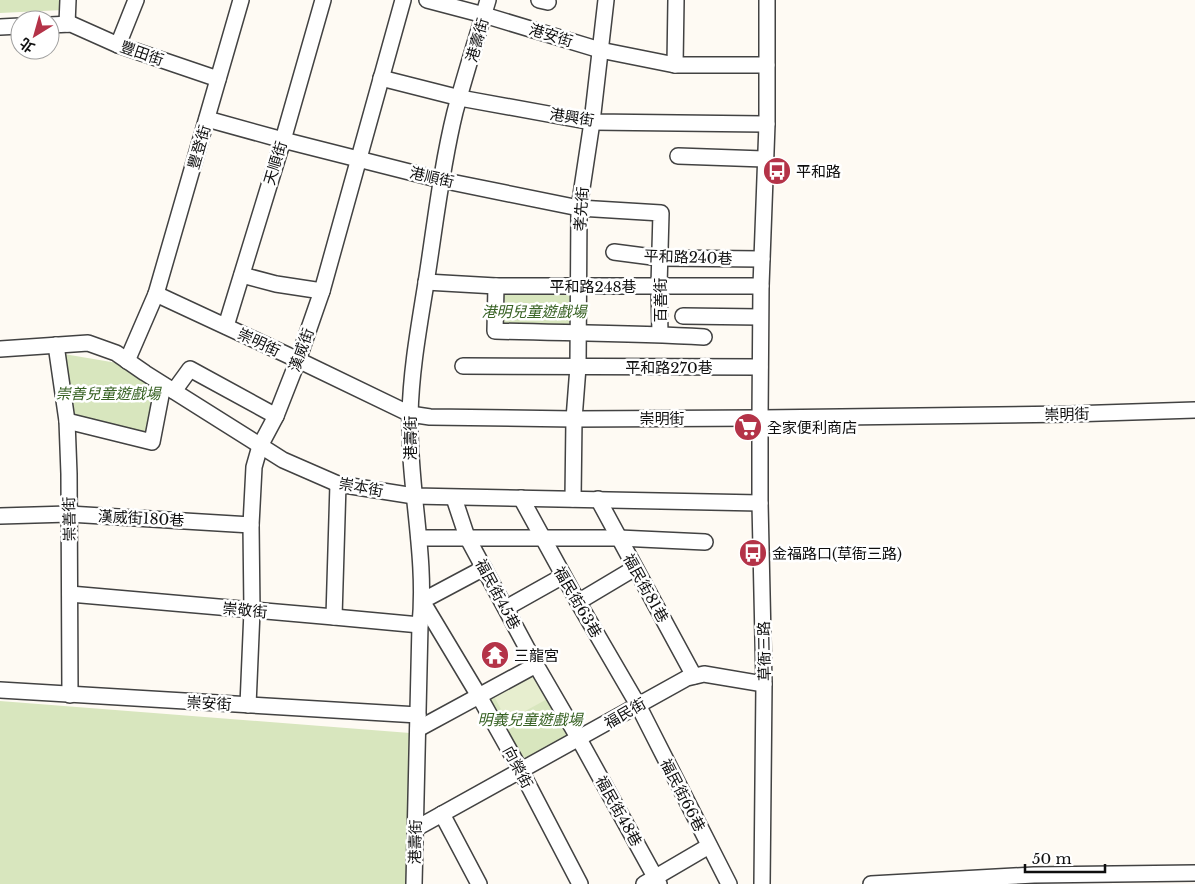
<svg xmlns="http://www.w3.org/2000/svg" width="1195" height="884" font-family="'Libre Baskerville','Noto Sans TC',serif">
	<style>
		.green { fill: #d8e6be }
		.pitch { fill: #e7eecf }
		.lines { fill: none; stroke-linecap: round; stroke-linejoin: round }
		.minor-casing { stroke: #424242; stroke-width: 18 }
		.minor { stroke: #fff; stroke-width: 15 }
		.labels { text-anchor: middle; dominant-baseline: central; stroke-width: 5; stroke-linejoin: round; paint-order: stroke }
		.street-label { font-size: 15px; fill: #0f0f0f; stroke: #fff }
		.poi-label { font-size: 15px; fill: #0f0f0f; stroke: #fff; text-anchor: start }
		.park-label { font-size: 15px; font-style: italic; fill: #386224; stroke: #fff }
	</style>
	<rect width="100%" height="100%" fill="#fefaf3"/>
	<!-- green -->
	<g class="green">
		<polygon points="0,0 63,0 63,10 0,13"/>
		<polygon points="497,292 571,293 571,332 497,330"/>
		<polygon points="64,354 123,364 157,393 148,437 73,416"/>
		<polygon points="538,672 574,737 523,766 486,701"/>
		<polygon points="0,701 410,733 407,884 0,884"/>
	</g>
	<!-- pitch -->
	<polygon class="pitch" points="535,674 549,698 507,721 494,696"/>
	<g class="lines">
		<defs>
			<g id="minor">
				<polyline points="427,0 484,15 600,50 675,65 767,65"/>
				<polyline points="539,0 548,2"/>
				<polyline points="67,24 68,0"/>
				<polyline points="50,25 71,24 118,45 218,79"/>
				<polyline points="0,27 20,26"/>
				<polyline points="118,45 136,0"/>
				<polyline points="675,65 676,0"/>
				<polyline points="381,78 460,98 592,122 767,124"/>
				<polyline points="207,119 283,140 441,180 579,208 661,213 659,286 660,334"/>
				<polyline points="678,156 766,159"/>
				<polyline points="614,252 660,258 762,259"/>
				<polyline points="242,275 276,284 322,291"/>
				<polyline points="426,282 496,286 761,286"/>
				<path d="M 496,286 L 495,331 C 565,333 635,333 704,337"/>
				<polyline points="156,294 298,360 410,414 430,417 574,419 760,418 1070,414 1195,410"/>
				<polyline points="683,316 760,317"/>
				<polyline points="226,326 283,140 323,0"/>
				<polyline points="56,345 67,421 69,474 70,695"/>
				<polyline points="0,349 88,343 116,353 145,373 283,460 338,484 414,496 760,503"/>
				<polyline points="127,361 156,294 241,0"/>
				<polyline points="463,366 760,367"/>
				<polyline points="174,391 190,369 276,416"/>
				<polyline points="67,421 152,442 163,385"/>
				<polyline points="454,498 467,537 536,665 579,739 659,884"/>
				<polyline points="521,498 578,602 638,705 729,884"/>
				<polyline points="573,499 574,419 578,367 579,208 592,122 606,0"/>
				<polyline points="598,499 694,676"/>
				<polyline points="0,516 69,514 251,525"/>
				<polyline points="419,538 619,538 705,542"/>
				<polyline points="484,568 422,601 479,696 521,771 580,884"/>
				<polyline points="70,594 334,617 420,625"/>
				<polyline points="578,602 635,568"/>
				<polyline points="506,608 563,576"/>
				<polyline points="334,617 338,484"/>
				<polyline points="0,690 418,715"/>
				<polyline points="248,705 252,611 251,525 254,467 260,446 276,416 298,360 322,291 403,0"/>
				<polyline points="418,729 536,665"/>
				<polyline points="442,814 479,884"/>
				<polyline points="415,829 687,678 704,674 764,684"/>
				<path d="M 414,884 L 420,625 C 427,555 408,485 410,415 C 411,370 419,327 426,283 C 435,226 441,169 455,112 C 465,75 477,37 488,0"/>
				<polyline points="644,884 709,846"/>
				<polyline points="762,884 764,684 760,503 760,418 761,286 767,124 767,0"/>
				<polyline points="871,884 1034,875 1195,873"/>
			</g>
		</defs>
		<!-- minor casing -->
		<use href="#minor" class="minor-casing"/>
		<!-- minor -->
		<use href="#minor" class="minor"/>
	</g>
	<!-- icons -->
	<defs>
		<symbol id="bus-disc" viewBox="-11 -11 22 22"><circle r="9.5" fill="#b43348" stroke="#fff"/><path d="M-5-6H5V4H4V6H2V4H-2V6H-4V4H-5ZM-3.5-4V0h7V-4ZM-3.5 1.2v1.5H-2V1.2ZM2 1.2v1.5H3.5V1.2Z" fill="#fff"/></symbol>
		<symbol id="supermarket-disc" viewBox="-11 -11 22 22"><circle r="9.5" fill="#b43348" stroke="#fff"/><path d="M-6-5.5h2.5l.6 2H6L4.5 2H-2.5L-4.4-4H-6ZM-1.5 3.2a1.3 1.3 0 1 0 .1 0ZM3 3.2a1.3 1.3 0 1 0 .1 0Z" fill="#fff"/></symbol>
		<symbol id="temple-disc" viewBox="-11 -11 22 22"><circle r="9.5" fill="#b43348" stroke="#fff"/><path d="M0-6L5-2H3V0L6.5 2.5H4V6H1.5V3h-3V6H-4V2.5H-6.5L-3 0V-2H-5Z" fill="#fff"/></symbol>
	</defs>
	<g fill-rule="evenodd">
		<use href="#bus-disc" x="761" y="155" width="32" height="32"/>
		<use href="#supermarket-disc" x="732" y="411" width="32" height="32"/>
		<use href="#bus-disc" x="737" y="537" width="32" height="32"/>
		<use href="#temple-disc" x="479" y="639" width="32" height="32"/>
	</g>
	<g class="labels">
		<!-- street labels -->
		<g class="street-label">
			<text transform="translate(551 35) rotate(17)">港安街</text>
			<text transform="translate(477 40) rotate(-74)">港壽街</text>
			<text transform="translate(142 53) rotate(19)">豐田街</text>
			<text transform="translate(572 117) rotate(9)">港興街</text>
			<text transform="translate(199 147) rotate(-74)">豐登街</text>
			<text transform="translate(275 163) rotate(-73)">天順街</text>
			<text transform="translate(432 177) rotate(13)">港順街</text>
			<text transform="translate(581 209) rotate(-86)">孝先街</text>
			<text transform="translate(688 257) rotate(2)">平和路240巷</text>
			<text x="593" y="286">平和路248巷</text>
			<text transform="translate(660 300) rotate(-90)">百善街</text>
			<text transform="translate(259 342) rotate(25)">崇明街</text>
			<text transform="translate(301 350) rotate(-70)">漢威街</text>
			<text x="669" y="367">平和路270巷</text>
			<text transform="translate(1067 414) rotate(-1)">崇明街</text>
			<text x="662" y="418">崇明街</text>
			<text transform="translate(410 438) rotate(-90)">港壽街</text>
			<text transform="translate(361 487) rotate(10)">崇本街</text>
			<text transform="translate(141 518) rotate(3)">漢威街180巷</text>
			<text transform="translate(69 519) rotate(-91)">崇善街</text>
			<text transform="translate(646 588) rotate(61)">福民街81巷</text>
			<text transform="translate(498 594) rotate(62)">福民街45巷</text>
			<text transform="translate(578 602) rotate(60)">福民街63巷</text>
			<text transform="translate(245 610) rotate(5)">崇敬街</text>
			<text transform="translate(764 651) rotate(-91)">草衙三路</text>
			<text transform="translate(209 703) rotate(3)">崇安街</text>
			<text transform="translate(625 713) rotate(-30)">福民街</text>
			<text transform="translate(518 767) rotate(62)">向榮街</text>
			<text transform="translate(683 795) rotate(63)">福民街66巷</text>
			<text transform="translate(619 811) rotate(61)">福民街48巷</text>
			<text transform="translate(415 842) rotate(-89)">港壽街</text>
		</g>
		<!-- poi labels -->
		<g class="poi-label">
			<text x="796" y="171">平和路</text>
			<text x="767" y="427">全家便利商店</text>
			<text x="772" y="553">金福路口(草衙三路)</text>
			<text x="514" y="655">三龍宮</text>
		</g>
		<!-- park labels -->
		<g class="park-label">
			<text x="534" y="311">港明兒童遊戲場</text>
			<text x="108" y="393">崇善兒童遊戲場</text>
			<text x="530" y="719">明義兒童遊戲場</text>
		</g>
	</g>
	<!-- north arrow -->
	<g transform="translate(35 35) rotate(217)"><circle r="24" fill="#ffffff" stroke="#9f9f9f"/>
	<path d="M0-4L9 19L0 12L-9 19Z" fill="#b43348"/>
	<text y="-8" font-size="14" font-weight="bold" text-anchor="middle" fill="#0f0f0f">北</text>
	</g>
	<!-- scale -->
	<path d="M1025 864v8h80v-8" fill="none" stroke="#0f0f0f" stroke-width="2.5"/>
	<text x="1032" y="864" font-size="15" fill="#0f0f0f" stroke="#ffffff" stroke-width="4" paint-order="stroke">50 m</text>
</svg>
